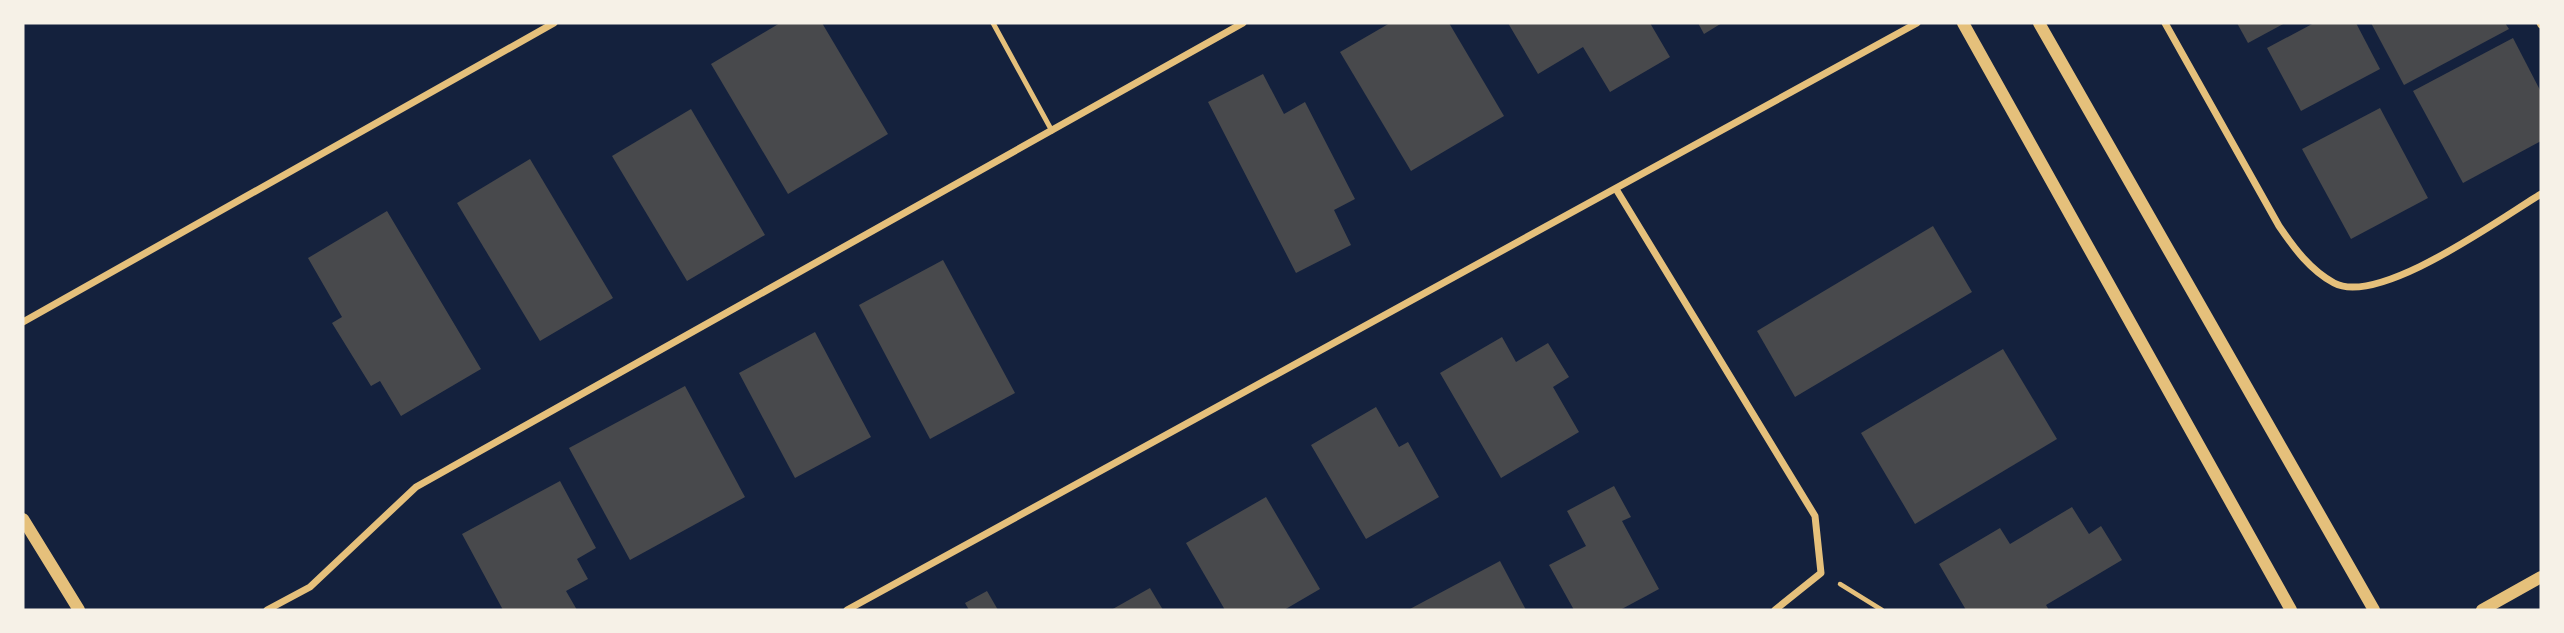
<svg xmlns="http://www.w3.org/2000/svg" width="2564" height="633" font-family="'Public Sans',sans-serif">
	<style>
		.building { fill: #48494c }
		.lines { fill: none; stroke-linecap: round; stroke-linejoin: round }
		.path { stroke: #e5c07b; stroke-width: 4.5 }
		.service { stroke: #e5c07b; stroke-width: 5 }
		.minor { stroke: #e5c07b; stroke-width: 7 }
		.tertiary { stroke: #e5c07b; stroke-width: 12 }
	</style>
	<rect width="100%" height="100%" fill="#14213d"/>
	<!-- building -->
	<g class="building">
		<polygon points="780,23 822,23 888,134 788,194 711,64"/>
		<polygon points="1390,23 1449,23 1504,116 1411,171 1340,52"/>
		<polygon points="1508,23 1650,23 1670,57 1610,92 1583,47 1538,74"/>
		<polygon points="1698,23 1722,23 1704,34"/>
		<polygon points="2237,23 2285,23 2248,43"/>
		<polygon points="2314,23 2356,23 2380,69 2301,111 2267,48"/>
		<polygon points="2371,23 2505,23 2509,29 2404,85"/>
		<polygon points="2513,38 2541,92 2541,141 2463,183 2413,91"/>
		<polygon points="1263,74 1284,114 1305,102 1355,199 1334,210 1351,245 1296,273 1208,102"/>
		<polygon points="2380,108 2428,198 2351,239 2302,149"/>
		<polygon points="691,109 765,235 687,281 612,156"/>
		<polygon points="530,159 613,298 540,341 457,203"/>
		<polygon points="387,211 481,369 401,416 380,381 371,386 332,323 342,317 308,258"/>
		<polygon points="1933,226 1972,292 1795,397 1757,331"/>
		<polygon points="943,260 1015,393 930,439 859,305"/>
		<polygon points="815,332 871,437 795,478 739,373"/>
		<polygon points="1502,337 1516,362 1548,343 1569,377 1553,387 1579,432 1501,478 1440,373"/>
		<polygon points="2003,349 2057,439 1915,524 1861,433"/>
		<polygon points="685,386 745,497 630,560 569,448"/>
		<polygon points="1376,407 1399,447 1408,442 1439,497 1366,539 1311,445"/>
		<polygon points="560,481 596,548 577,559 588,579 566,591 577,610 503,610 462,534"/>
		<polygon points="1614,486 1631,517 1622,521 1659,589 1620,610 1574,610 1549,565 1586,546 1567,511"/>
		<polygon points="1266,497 1320,589 1284,610 1225,610 1186,543"/>
		<polygon points="2072,507 2089,534 2101,526 2122,560 2046,605 2049,610 1966,610 1939,564 2000,528 2010,544"/>
		<polygon points="1500,561 1526,610 1408,610"/>
		<polygon points="1150,588 1163,610 1111,610"/>
		<polygon points="987,591 998,610 969,610 965,603"/>
	</g>
	<g class="lines">
		<!-- path -->
		<polyline class="path" points="1840,584 1882,610"/>
		<!-- service -->
		<polyline class="service" points="993,23 1052,131"/>
		<!-- minor -->
		<g class="minor">
			<path d="M 2165,23 L 2279,226 C 2294,248 2310,270 2334,283 C 2379,307 2501,218 2541,194"/>
			<polyline points="2540,23 2541,25"/>
			<polyline points="1616,189 1815,516 1821,573 1775,610"/>
			<polyline points="23,322 554,23"/>
			<polyline points="267,610 310,587 416,487 1243,23"/>
			<polyline points="847,610 1917,23"/>
		</g>
		<!-- tertiary -->
		<g class="tertiary">
			<polyline points="1963,23 2291,610"/>
			<polyline points="2039,23 2374,610"/>
			<polyline points="23,519 79,610"/>
			<polyline points="2482,610 2541,577"/>
		</g>
	</g>
	<!-- border -->
	<rect width="2564" height="633" fill="none" stroke="#f6f1e7" stroke-width="49"/>
</svg>
